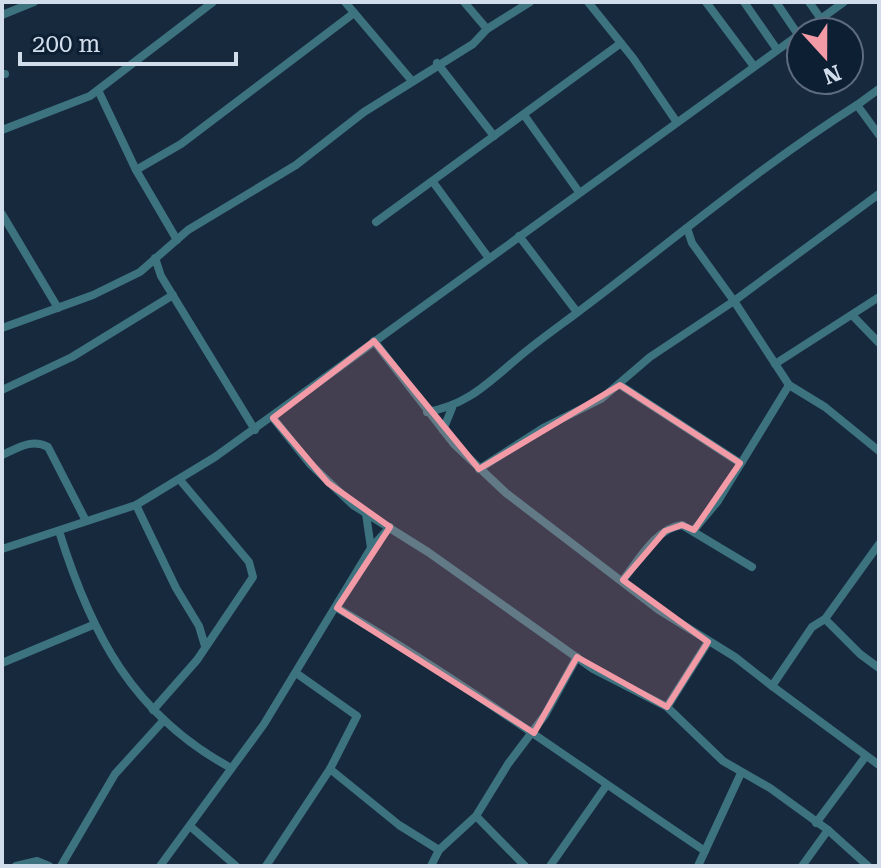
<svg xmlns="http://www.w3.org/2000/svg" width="881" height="868" font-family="'Roboto Serif',serif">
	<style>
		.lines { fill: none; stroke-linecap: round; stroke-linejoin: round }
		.minor { stroke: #3d727f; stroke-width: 8 }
		.marked { fill: #f39aa7; fill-opacity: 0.2; stroke: #f39aa7; stroke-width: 6; stroke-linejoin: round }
	</style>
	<rect width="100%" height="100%" fill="#17293d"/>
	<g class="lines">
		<!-- minor -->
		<g class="minor">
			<polyline points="345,2 412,81"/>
			<polyline points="464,2 487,29"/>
			<polyline points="588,2 633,58 676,121"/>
			<polyline points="706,2 753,65"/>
			<polyline points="744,2 776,48"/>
			<polyline points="776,2 797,33"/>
			<polyline points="809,2 821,19"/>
			<polyline points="2,15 34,2"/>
			<polyline points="437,63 494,136"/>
			<polyline points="2,74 5,74"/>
			<polyline points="879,89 857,105 879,135"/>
			<polyline points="98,90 136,170 177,240"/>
			<polyline points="524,115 579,192"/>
			<polyline points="2,130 90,96 213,2"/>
			<polyline points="136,170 181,144 354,13"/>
			<polyline points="433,182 488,257"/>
			<polyline points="2,214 58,308"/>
			<polyline points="376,222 621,43"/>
			<polyline points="687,228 692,243 734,301 879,194"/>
			<polyline points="519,236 577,312"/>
			<polyline points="155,258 161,276 255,430"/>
			<polyline points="853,316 879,343"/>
			<polyline points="2,328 93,295 140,272 188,230 296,165 364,112 473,44 487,29 530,2"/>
			<polyline points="374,341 454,444 506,493 659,610 735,657 772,686"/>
			<polyline points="775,364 879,297"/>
			<polyline points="620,385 740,463"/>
			<polyline points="2,390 72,357 173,295"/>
			<path d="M 427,412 C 468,405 489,382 519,357 C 538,341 558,327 578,312 C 670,243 759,167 857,105"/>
			<polyline points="273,418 310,464 353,505 428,552 593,669 667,707 723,761 770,788 828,830 868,866"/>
			<polyline points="443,430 452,408"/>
			<path d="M 2,455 C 18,448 32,438 48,447 L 86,521"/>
			<polyline points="479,469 543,428 601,399 650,357 734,301 789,385 825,407 879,451"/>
			<polyline points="136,505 176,588 199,626 205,646"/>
			<polyline points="366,514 371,548"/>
			<polyline points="694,530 718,501 789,385"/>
			<path d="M 59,531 C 91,634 133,715 231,768"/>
			<polyline points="879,544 825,619 812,627 772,686 879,765"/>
			<polyline points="2,549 136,505 215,457 844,2"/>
			<path d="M 623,580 C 638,561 656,528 682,525 L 752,567"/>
			<path d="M 337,608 C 465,682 582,769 705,851"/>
			<polyline points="825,619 860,654 879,668"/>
			<polyline points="2,663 93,625"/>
			<polyline points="667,707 708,642"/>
			<polyline points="153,710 197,660 253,577 249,562 180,480"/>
			<polyline points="330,769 399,825 439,850"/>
			<polyline points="476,816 525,866"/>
			<polyline points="816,823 866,756"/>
			<polyline points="191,827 236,866"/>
			<polyline points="16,866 37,861 49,866"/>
			<polyline points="61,866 115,774 164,720"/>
			<polyline points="160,866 264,724 371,548 390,527"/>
			<polyline points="266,866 330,769 357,716 296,673"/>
			<polyline points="431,866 439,850 476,816 508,764 545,715 577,657"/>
			<polyline points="550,866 606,786"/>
			<polyline points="698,866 741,773"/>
			<polyline points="802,866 828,830"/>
		</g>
	</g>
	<!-- marked area -->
	<path class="marked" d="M 374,341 L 479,469 L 620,385 L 740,463 L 694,530 L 682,525 L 665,531 L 623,580 L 708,642 L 667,707 L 577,657 L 534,733 L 337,608 L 390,527 L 328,483 L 273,418 Z"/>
	<!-- border -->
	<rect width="881" height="868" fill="none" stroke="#d2ddeb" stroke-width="8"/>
	<!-- north arrow -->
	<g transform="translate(825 56) rotate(159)"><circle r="38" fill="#0d1f33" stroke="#5c6b7d" stroke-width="2"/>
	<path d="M0-6L14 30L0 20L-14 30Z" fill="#f39aa7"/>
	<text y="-12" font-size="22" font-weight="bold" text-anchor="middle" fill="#d2ddeb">N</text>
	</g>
	<!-- scale -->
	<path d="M20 52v12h216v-12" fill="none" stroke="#d2ddeb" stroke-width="4"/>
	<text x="32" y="52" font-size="24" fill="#d2ddeb" stroke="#0d1f33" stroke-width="6" paint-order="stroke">200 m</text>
</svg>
